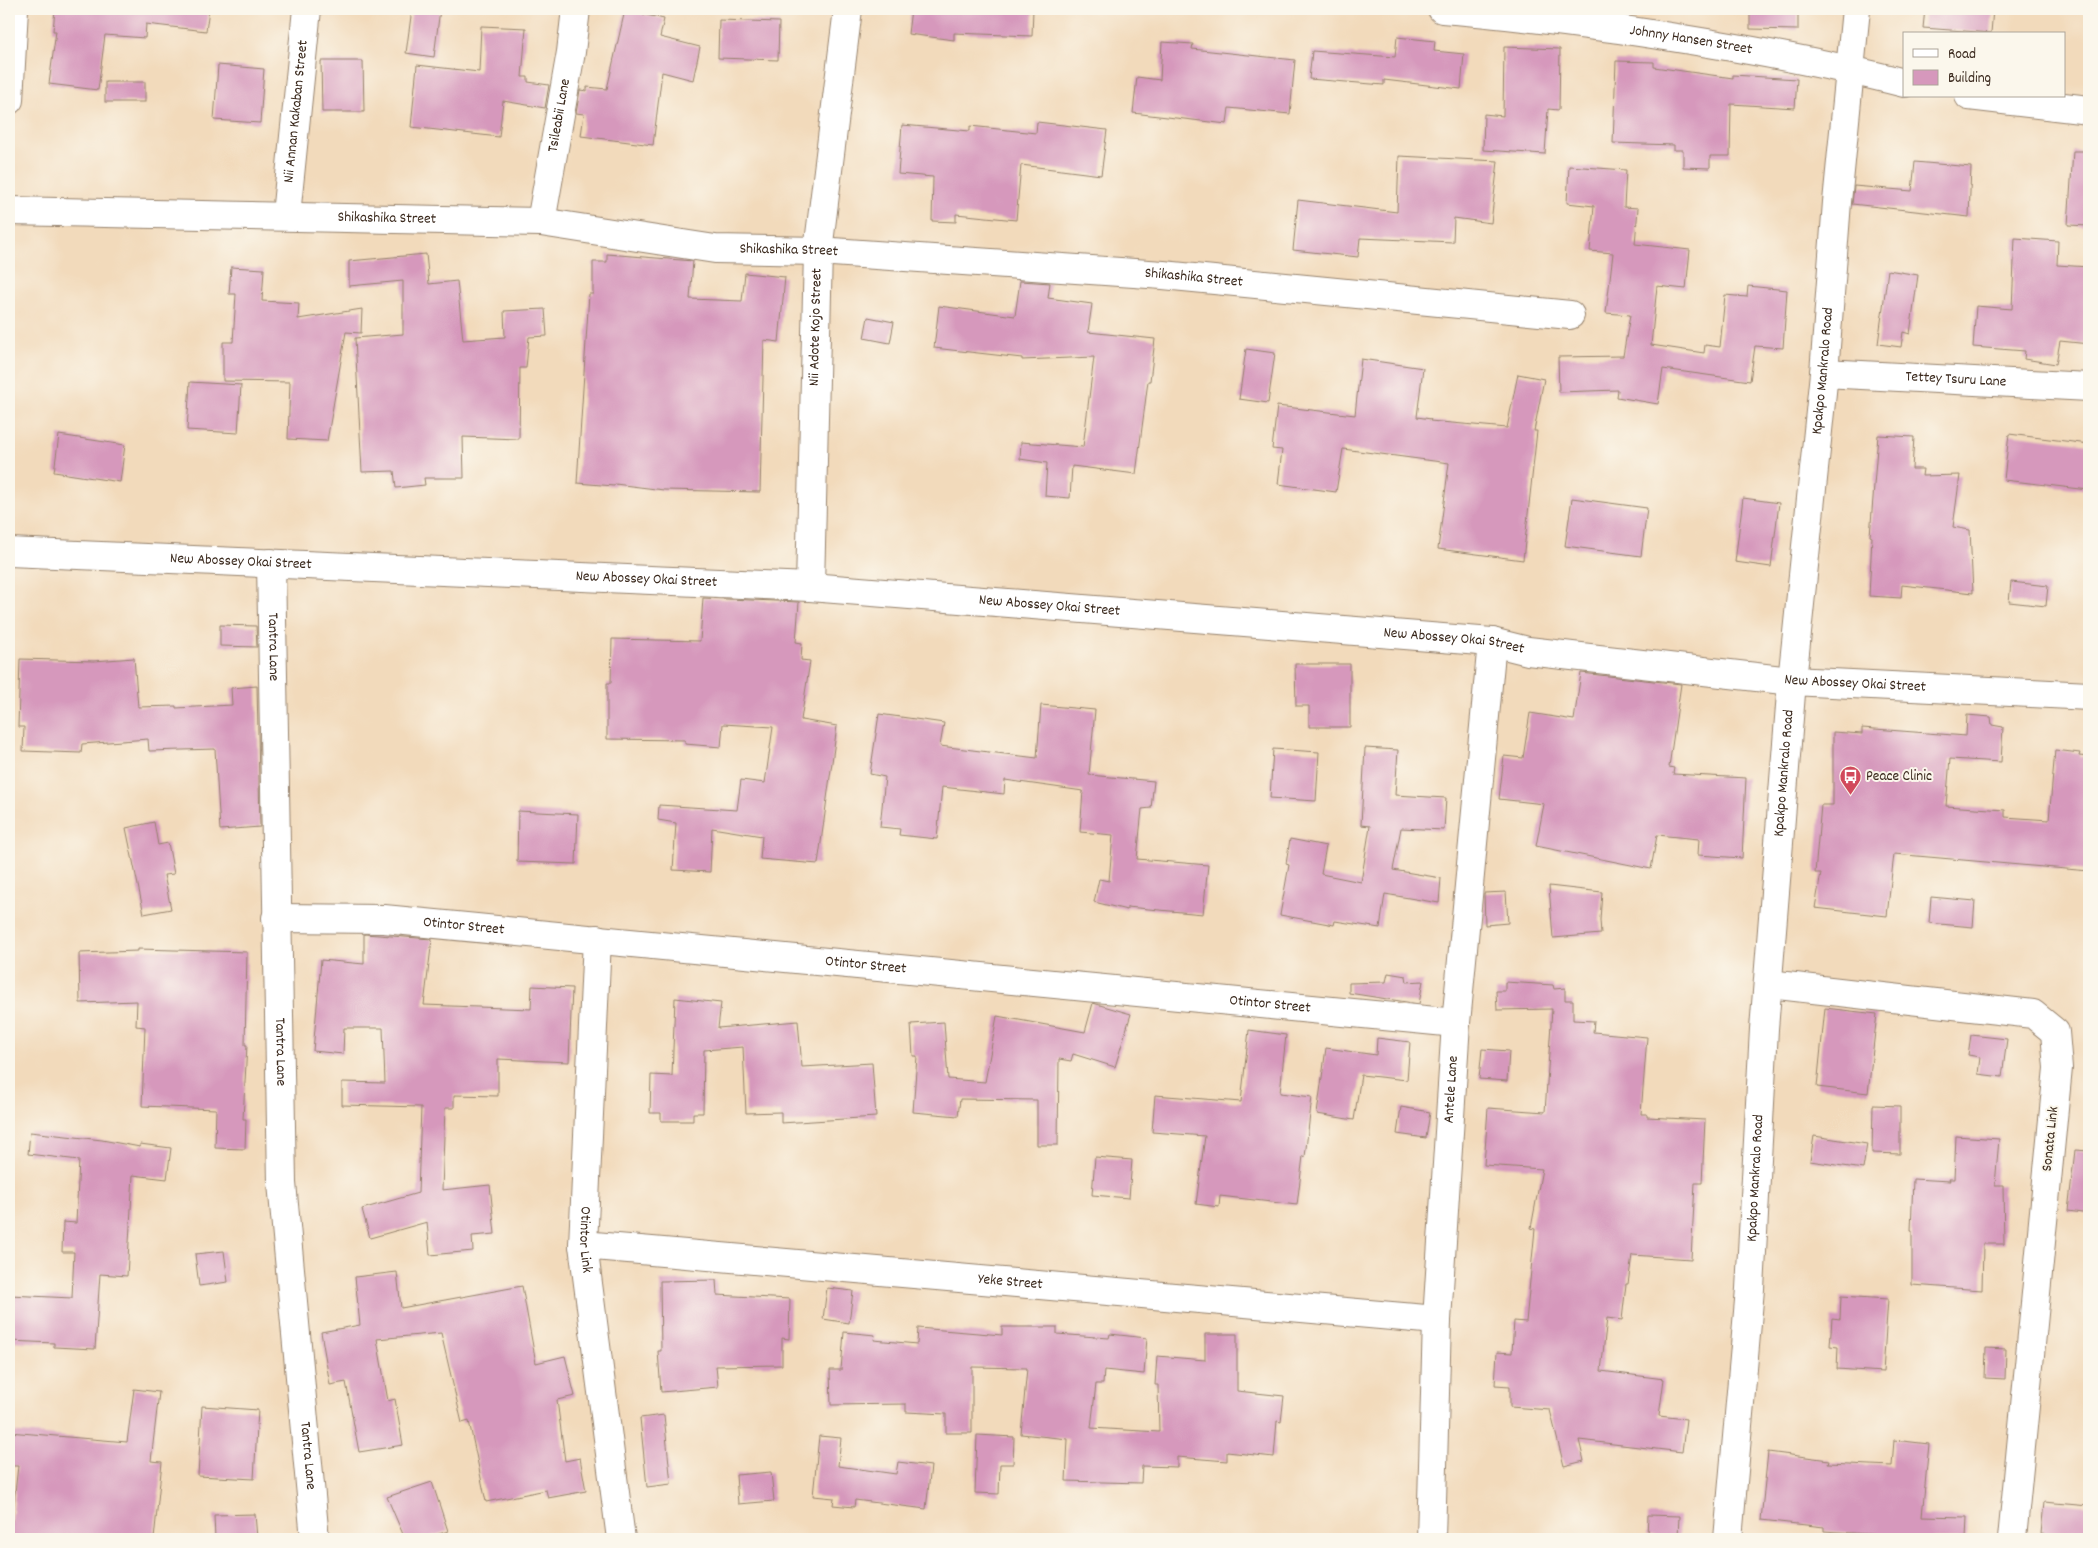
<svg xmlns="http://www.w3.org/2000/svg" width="2098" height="1548" font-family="Dekko,sans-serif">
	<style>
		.building { fill: #d698bc }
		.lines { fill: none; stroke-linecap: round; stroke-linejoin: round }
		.minor-casing { stroke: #96826c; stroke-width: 30 }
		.minor { stroke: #fff; stroke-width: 28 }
		.labels { text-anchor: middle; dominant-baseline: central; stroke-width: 4; stroke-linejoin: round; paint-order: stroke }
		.street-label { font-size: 15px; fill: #3b2a1e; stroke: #fbf7ec }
		.poi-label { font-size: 15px; fill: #3b2a1e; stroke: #fbf7ec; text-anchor: start }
	</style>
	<rect width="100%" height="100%" fill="#fbf7ec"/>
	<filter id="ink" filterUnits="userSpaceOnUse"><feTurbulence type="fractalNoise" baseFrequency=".02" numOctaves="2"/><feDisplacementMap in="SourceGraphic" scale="10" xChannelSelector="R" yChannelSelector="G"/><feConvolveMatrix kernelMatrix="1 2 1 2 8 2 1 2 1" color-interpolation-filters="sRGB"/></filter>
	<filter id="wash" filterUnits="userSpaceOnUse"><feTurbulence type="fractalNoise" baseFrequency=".0096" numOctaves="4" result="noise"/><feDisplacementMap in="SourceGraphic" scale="20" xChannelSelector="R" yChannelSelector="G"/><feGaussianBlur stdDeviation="1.12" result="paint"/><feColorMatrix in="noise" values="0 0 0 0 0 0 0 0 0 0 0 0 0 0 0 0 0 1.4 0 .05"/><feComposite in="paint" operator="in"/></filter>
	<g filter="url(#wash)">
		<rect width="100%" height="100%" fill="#f2dabb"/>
		<g id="blocks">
			<!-- building -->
			<g class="building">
				<polygon points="55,9 209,9 206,31 146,24 145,38 105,35 98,90 49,84 56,31 53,31"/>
				<polygon points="412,9 440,9 434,57 406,53"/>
				<polygon points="911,9 1033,9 1032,36 954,33 954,40 908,34"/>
				<polygon points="1750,9 1798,10 1798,30 1750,29"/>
				<polygon points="1925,9 1993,9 1991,33 1923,28"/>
				<polygon points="625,10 664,19 660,37 700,47 693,80 662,72 653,145 581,136 584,114 576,113 580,90 587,91 587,87 607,89"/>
				<polygon points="719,20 779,22 778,60 718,58"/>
				<polygon points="481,26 526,28 522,77 528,77 528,82 549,85 545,108 503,101 499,137 411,127 417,65 479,72"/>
				<polygon points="1397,37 1435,41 1434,51 1464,54 1461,89 1384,80 1384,85 1309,79 1312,51 1395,57"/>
				<polygon points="1162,42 1193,44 1192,49 1295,60 1290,114 1229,108 1227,124 1133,113 1137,77 1160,80"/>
				<polygon points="1504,47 1560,49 1559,110 1548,109 1545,154 1483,150 1484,114 1503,116"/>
				<polygon points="321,61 363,61 364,112 322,112"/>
				<polygon points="1616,61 1654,62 1654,67 1733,78 1733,75 1797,79 1795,108 1731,104 1730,156 1710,156 1710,168 1683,167 1683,150 1674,150 1674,145 1613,143"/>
				<polygon points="218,65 264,69 260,123 214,120"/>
				<rect x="105" y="82" width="40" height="20"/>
				<polygon points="1037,122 1107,130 1101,175 1021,165 1016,220 956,214 956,222 932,221 933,177 898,174 902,125 970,131 970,126 1036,133"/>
				<polygon points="2073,151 2089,151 2089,226 2068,225"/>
				<polygon points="1399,156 1498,161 1491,223 1454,218 1453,242 1360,238 1358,257 1293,250 1298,200 1397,212"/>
				<polygon points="1915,162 1971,167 1969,217 1852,204 1854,186 1912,191"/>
				<polygon points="1569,166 1626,170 1624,207 1638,208 1635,244 1690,250 1686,289 1657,286 1651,345 1704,353 1705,345 1720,347 1725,295 1747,297 1748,286 1787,290 1783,348 1755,346 1750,381 1663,369 1658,404 1617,397 1618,390 1559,392 1558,357 1623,356 1630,315 1606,313 1613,253 1590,251 1594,206 1567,203"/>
				<polygon points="2015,238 2058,241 2057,265 2089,267 2089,344 2060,341 2056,364 2024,359 2025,351 1973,347 1976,306 2012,309"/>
				<polygon points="426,254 429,284 457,281 463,340 505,337 504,311 545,309 547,336 529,337 526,368 520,368 519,439 463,437 464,478 424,478 425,485 396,488 394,471 362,472 355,338 403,334 403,281 349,286 349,261"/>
				<polygon points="607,254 693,261 690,299 742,301 745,273 785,277 779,342 764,340 760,492 664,490 615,484 614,486 577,483 589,294 593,294 593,262 607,262"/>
				<polygon points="231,267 264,269 262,301 299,303 298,319 362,309 361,333 346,332 327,441 288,439 290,382 223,381 223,342 233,342 236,294 229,294"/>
				<polygon points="1888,270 1918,275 1910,334 1903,332 1901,347 1878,344"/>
				<polygon points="1020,281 1050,283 1048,298 1092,304 1088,332 1155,339 1150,381 1148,381 1136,474 1072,466 1070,498 1045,496 1047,463 1020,459 1021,442 1083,447 1094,357 1022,360 1022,358 934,348 939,306 1015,316"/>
				<polygon points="868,317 894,322 890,343 864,338"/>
				<polygon points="1246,349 1275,353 1268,403 1239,399"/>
				<polygon points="1361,359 1423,368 1417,417 1431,419 1430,421 1507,428 1518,374 1544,379 1534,431 1537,431 1523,560 1438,549 1449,463 1343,449 1336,492 1278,484 1282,450 1272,449 1277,406 1355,415"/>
				<polygon points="190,382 241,385 238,433 187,430"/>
				<polygon points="2009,434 2089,444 2089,490 2004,480"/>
				<polygon points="59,435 125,445 120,482 54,472"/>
				<polygon points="1878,435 1914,437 1912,469 1923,469 1922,476 1960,475 1953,527 1970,530 1973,593 1902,585 1901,598 1869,596 1872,537 1870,536"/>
				<polygon points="1572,498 1647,508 1641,556 1565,546"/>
				<polygon points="1743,498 1779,503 1771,567 1735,562"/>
				<polygon points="2011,582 2048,586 2046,606 2009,602"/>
				<polygon points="703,598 799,602 796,642 802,643 801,660 810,661 801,720 837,726 818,864 760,859 762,836 712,828 710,872 673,870 676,823 658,820 659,805 737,810 741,780 765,783 773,727 723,724 721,747 685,744 685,740 607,739 607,683 611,683 612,639 700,641"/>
				<polygon points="220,625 256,626 257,647 220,646"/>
				<polygon points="134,658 138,707 176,706 176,708 232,705 231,688 257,686 260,827 220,830 215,749 149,751 148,739 82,744 81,753 23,751 24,727 18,727 20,659 94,661"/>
				<polygon points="1295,664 1350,664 1350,727 1309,727 1309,706 1296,706"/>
				<polygon points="1581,673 1681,684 1669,767 1674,768 1673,774 1746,778 1742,858 1698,855 1699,839 1657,835 1651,869 1536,846 1544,804 1499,799 1504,756 1523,758 1530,713 1574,720"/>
				<polygon points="1041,705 1095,710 1089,775 1154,781 1151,808 1142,809 1137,859 1208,865 1203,914 1127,907 1127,910 1094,902 1099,879 1109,881 1113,835 1080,832 1083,791 1005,780 1004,794 942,787 937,839 899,835 900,829 880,827 885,777 870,774 879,714 944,723 940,746 1037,758"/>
				<polygon points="1967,715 1991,717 1992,725 2003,727 2001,762 1950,759 1946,806 2005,810 2005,817 2049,820 2055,750 2080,753 2079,756 2089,757 2089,871 1894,854 1887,916 1815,908 1821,873 1815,873 1821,805 1833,805 1833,732 1862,734 1862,728 1966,736"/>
				<polygon points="1365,748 1398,750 1395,795 1446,798 1444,830 1401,828 1393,870 1441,878 1439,903 1385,894 1380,928 1335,921 1334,925 1280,915 1289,865 1286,864 1290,839 1326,846 1321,874 1361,882 1370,826 1361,825"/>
				<polygon points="1273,749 1319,752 1316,801 1270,798"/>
				<polygon points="518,811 578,814 576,864 517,862"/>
				<polygon points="154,822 158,845 168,843 174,874 164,875 171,909 144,914 126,828"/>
				<polygon points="1549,886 1602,892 1600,920 1601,934 1553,938"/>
				<polygon points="1506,892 1508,923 1485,925 1484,893"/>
				<polygon points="1931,897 1975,901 1973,927 1929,923"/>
				<polygon points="364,934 432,939 424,1005 531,1009 532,986 572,988 569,1062 498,1059 498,1096 454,1095 454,1108 445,1108 442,1190 490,1185 495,1234 472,1236 473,1251 430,1255 427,1222 370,1238 362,1209 418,1193 421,1107 342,1105 342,1082 385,1083 383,1028 344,1028 343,1054 313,1051 321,960 364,964"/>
				<polygon points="138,949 247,952 245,1045 247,1045 243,1119 246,1119 245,1149 215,1148 216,1109 142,1106 145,1027 136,1026 137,1001 80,1003 79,953 138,951"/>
				<polygon points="1388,973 1406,976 1407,982 1423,981 1419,1004 1349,993 1349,983 1386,982"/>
				<polygon points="1505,982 1553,985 1554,989 1565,988 1565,1000 1573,1000 1573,1020 1594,1021 1593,1032 1647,1037 1641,1114 1647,1114 1647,1117 1705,1120 1702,1183 1695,1183 1691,1259 1632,1255 1628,1284 1626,1284 1622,1320 1607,1318 1601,1371 1664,1379 1659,1416 1686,1419 1682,1452 1579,1440 1584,1461 1564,1466 1550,1410 1510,1407 1510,1386 1495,1385 1497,1352 1512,1353 1514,1321 1526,1322 1535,1229 1531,1228 1542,1169 1484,1165 1488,1108 1545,1112 1552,1009 1497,1010 1496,991 1505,991"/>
				<polygon points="675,998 721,1003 718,1028 798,1021 802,1067 872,1063 876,1117 781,1123 781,1112 746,1113 743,1047 704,1050 703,1113 693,1113 693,1121 661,1121 661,1113 650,1113 651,1075 672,1076"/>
				<polygon points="1093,1003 1131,1014 1115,1067 1073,1054 1071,1061 1059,1059 1058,1145 1037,1145 1037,1100 960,1099 958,1116 913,1112 917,1056 913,1056 911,1024 944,1022 948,1079 985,1082 997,1016 1085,1032"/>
				<polygon points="1825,1008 1877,1014 1868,1093 1817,1087"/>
				<polygon points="1249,1030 1286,1035 1280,1093 1312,1097 1305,1157 1303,1156 1297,1205 1220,1196 1219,1207 1196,1204 1205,1136 1152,1132 1155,1095 1241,1102"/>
				<polygon points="1971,1035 2007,1039 2002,1077 1978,1074 1980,1057 1968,1055"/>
				<polygon points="1377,1038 1410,1042 1407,1080 1361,1075 1354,1120 1317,1114 1326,1048 1376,1055"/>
				<polygon points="1482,1049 1509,1051 1507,1081 1479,1079"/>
				<polygon points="1873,1105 1900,1106 1900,1154 1872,1153"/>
				<polygon points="1401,1107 1430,1112 1426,1138 1397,1134"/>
				<polygon points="30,1132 102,1140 140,1147 140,1144 171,1148 167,1179 133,1175 127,1276 100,1274 95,1349 54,1347 54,1343 9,1341 9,1295 72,1298 74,1252 62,1252 63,1222 76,1223 79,1160 28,1154"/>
				<polygon points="1814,1136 1867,1144 1863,1169 1810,1161"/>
				<polygon points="1956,1136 1999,1139 1995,1185 2003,1185 2004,1244 1983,1244 1982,1290 1912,1285 1912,1231 1911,1231 1913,1179 1950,1181 1949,1179 1954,1179"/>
				<polygon points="2075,1150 2089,1151 2089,1214 2068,1211"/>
				<polygon points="1095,1157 1132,1160 1129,1198 1092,1195"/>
				<polygon points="224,1251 228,1282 199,1286 195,1254"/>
				<polygon points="397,1272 401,1308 522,1286 536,1363 565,1356 575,1396 557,1400 565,1461 580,1458 586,1491 548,1498 546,1490 486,1502 469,1421 462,1423 441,1333 377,1339 388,1401 395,1399 403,1445 359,1452 346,1382 330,1385 321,1332 360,1325 355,1277"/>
				<polygon points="716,1280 717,1295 790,1299 789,1339 782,1338 782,1365 716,1366 718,1387 661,1392 658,1351 661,1351 660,1281"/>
				<polygon points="827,1288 853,1291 849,1323 823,1319"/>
				<polygon points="1841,1296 1888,1299 1883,1372 1837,1369 1838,1347 1830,1346 1832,1318 1840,1319"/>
				<polygon points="1002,1327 1057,1327 1057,1334 1109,1338 1110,1334 1147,1338 1144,1374 1104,1370 1103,1384 1096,1384 1091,1428 1159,1432 1158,1385 1155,1385 1157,1356 1205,1360 1205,1334 1237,1334 1237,1391 1284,1396 1281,1422 1277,1421 1274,1457 1227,1452 1227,1461 1177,1457 1177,1467 1142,1466 1141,1483 1066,1481 1068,1439 1021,1434 1027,1368 972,1367 972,1433 946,1433 946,1414 906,1412 906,1404 831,1405 830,1370 841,1370 844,1332 875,1335 874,1340 917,1344 918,1328 1002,1335"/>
				<polygon points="1986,1348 2006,1349 2005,1379 1985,1378"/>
				<polygon points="134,1389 159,1392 151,1461 162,1462 154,1539 109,1536 108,1539 28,1539 10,1537 18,1466 9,1466 9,1432 127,1442"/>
				<polygon points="202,1406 258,1410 254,1479 198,1476"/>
				<polygon points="664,1415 671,1484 647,1487 640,1418"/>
				<polygon points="977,1435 1014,1437 1013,1464 1000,1464 999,1494 975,1493"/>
				<polygon points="819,1436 841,1438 838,1466 896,1474 898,1462 931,1466 926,1509 855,1500 854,1507 833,1505 834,1498 813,1496"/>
				<polygon points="1894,1440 1929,1444 1922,1516 1967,1517 1966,1539 1882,1539 1883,1535 1824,1531 1824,1527 1761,1520 1768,1452 1829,1460 1828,1463 1892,1466"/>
				<polygon points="771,1472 774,1501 738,1504 736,1475"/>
				<polygon points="432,1482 448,1531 424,1539 405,1539 387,1497"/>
				<polygon points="2044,1502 2089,1506 2089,1539 2041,1534"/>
				<polygon points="255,1514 257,1538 215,1539 214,1515"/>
				<polygon points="1648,1515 1679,1516 1678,1537 1647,1535"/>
			</g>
		</g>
	</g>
	<g filter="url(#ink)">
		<use href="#blocks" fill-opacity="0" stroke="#96826c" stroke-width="1"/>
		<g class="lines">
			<defs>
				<g id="minor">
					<path id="s1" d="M 1442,9 C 1501,13 1559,21 1618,29 C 1714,43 1810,59 1904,83"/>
					<polyline points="1969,96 2089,110"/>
					<polyline points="9,100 14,9"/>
					<path id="s2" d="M 9,211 L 541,222 L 715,249 L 818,251 L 1163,275 L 1570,315"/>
					<path id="s3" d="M 286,215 L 307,9"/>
					<path id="s4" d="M 541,222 L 571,52 L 576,9"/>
					<path id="s5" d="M 1824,373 L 2089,387"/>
					<path id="s6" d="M 9,552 L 810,587 L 1492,642 L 1528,651 L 1792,681 L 2089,696"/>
					<path id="s7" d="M 271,563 L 282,1183 L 315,1539"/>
					<path id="s8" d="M 810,587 L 818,251 L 848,9"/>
					<path id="s9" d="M 276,918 L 384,919 L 1456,1023"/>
					<path id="s10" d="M 597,939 L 583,1245 L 621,1539"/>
					<polyline points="1768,984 2033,1014 2055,1032 2058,1068 2012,1539"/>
					<path id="s11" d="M 583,1245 L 1437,1320"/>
					<path id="s12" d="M 1431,1539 L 1437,1320 L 1456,1023 L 1492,642"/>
					<path id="s13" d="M 1728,1539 L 1750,1289 L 1764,1029 L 1792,681 L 1824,373 L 1837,202 L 1856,9"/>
				</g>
			</defs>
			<!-- minor casing -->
			<use href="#minor" class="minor-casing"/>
			<!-- minor -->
			<use href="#minor" class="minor"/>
		</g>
	</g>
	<!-- icons -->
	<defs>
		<symbol id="bus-pin" viewBox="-11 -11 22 30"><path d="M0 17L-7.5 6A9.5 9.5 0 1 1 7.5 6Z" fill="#d1495b" stroke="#fbf7ec"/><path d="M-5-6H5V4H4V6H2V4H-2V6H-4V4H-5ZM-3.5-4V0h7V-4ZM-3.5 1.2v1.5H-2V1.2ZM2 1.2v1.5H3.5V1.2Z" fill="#fff"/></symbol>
	</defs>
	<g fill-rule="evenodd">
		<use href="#bus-pin" x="1838" y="764" width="25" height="34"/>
	</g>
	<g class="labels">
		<!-- street labels -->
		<g class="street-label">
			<text stroke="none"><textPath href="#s1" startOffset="251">Johnny Hansen Street</textPath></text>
			<text stroke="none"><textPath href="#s3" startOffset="104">Nii Annan Kakaban Street</textPath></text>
			<text stroke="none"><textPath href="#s4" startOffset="108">Tsileabii Lane</textPath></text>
			<text stroke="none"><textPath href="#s2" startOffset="378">Shikashika Street</textPath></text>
			<text stroke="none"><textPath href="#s2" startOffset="782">Shikashika Street</textPath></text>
			<text stroke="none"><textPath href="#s2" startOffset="1188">Shikashika Street</textPath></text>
			<text stroke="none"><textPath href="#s8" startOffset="260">Nii Adote Kojo Street</textPath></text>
			<text stroke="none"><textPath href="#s13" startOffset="1172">Kpakpo Mankralo Road</textPath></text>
			<text stroke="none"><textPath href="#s5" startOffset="132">Tettey Tsuru Lane</textPath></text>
			<text stroke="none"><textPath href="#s6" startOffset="232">New Abossey Okai Street</textPath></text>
			<text stroke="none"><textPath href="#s6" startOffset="638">New Abossey Okai Street</textPath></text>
			<text stroke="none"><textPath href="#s6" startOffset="1042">New Abossey Okai Street</textPath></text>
			<text stroke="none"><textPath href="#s6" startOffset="1448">New Abossey Okai Street</textPath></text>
			<text stroke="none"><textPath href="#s7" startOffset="84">Tantra Lane</textPath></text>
			<text stroke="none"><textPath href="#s6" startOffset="1852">New Abossey Okai Street</textPath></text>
			<text stroke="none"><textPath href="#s13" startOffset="768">Kpakpo Mankralo Road</textPath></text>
			<text stroke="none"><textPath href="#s9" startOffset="188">Otintor Street</textPath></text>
			<text stroke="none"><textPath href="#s9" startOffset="592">Otintor Street</textPath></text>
			<text stroke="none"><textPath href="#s9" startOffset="998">Otintor Street</textPath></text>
			<text stroke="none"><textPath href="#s7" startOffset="489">Tantra Lane</textPath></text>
			<text stroke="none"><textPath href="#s12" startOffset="450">Antele Lane</textPath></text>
			<text transform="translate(2051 1139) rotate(-84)">Sonata Link</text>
			<text stroke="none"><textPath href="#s13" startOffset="362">Kpakpo Mankralo Road</textPath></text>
			<text stroke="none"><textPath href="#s10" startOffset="301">Otintor Link</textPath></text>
			<text stroke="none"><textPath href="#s11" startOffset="429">Yeke Street</textPath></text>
			<text stroke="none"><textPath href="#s7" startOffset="894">Tantra Lane</textPath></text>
		</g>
		<!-- poi labels -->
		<g class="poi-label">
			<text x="1866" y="777">Peace Clinic</text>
		</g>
	</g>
	<!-- margin -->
	<rect width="2098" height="1548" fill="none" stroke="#fbf7ec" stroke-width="30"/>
	<!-- legend -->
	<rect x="1903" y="32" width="162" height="65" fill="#fbf7ec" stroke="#aea59a"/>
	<rect x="1913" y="49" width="25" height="8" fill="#ffffff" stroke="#aea59a"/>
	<text x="1948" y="58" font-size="15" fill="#3b2a1e">Road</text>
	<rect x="1913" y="70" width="25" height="15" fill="#d698bc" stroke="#aea59a"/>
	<text x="1948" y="82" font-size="15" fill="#3b2a1e">Building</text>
</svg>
